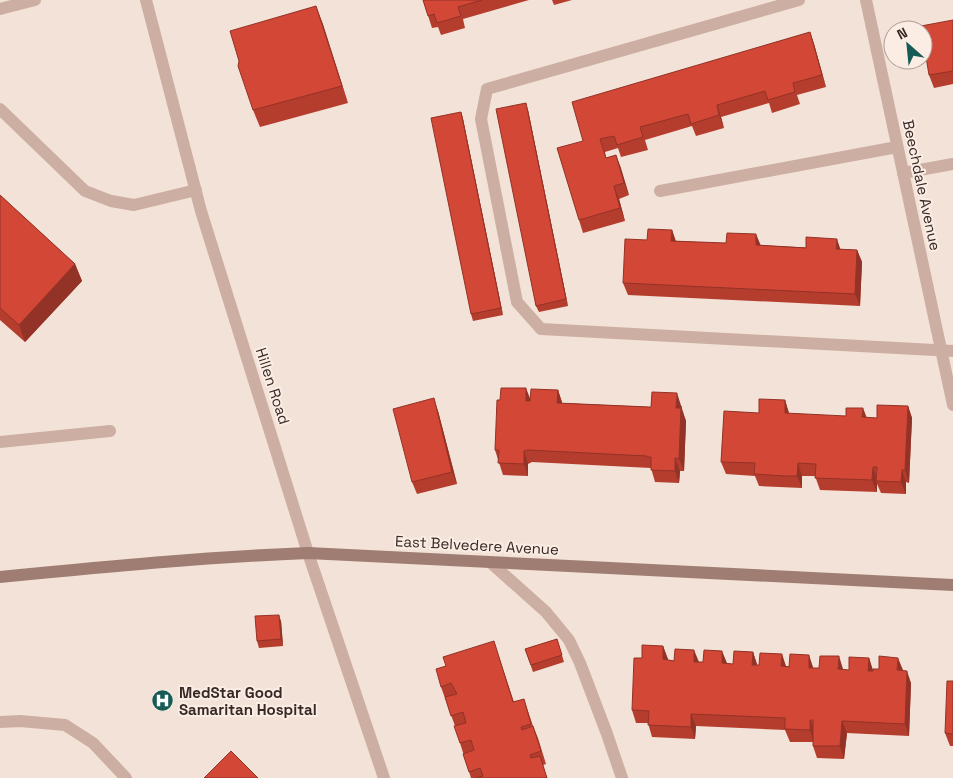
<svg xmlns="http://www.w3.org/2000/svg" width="953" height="778" font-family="'Space Grotesk',sans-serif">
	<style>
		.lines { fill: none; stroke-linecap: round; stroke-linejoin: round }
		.service { stroke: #ccafa2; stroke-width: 12 }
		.minor { stroke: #ccafa2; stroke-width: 12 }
		.tertiary { stroke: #ccafa2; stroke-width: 12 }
		.secondary { stroke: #a07d73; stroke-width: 12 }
		.wall { fill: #b53d2e }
		.shaded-wall { fill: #933226 }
		.building { fill: #d24736; stroke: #933226 }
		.labels { text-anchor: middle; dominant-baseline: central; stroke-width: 4; stroke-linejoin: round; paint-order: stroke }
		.street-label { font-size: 15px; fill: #362825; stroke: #fbede3 }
		.poi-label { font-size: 15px; font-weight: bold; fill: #362825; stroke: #fbede3; text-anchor: start }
	</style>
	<rect width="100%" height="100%" fill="#f3e2d7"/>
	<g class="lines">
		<!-- service -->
		<g class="service">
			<polyline points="799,0 487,89 481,119 517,302 541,329 953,351"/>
			<polyline points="0,109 85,191 111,201 134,205 196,190"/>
			<polyline points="660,191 897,147"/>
			<polyline points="0,442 110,431"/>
			<polyline points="490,562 546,612 569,640 580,663 607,734 622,778"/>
			<polyline points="0,722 20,721 65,725 93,743 126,778"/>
		</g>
		<!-- minor -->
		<g class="minor">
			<polyline points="866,0 953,405"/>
			<polyline points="0,9 35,0"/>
			<polyline points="903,173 953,164"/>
		</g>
		<!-- tertiary -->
		<polyline class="tertiary" points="146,0 201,211 308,553 384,778"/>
		<!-- secondary -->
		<path class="secondary" d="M 0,577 C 103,567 205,557 308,553 L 953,585"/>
	</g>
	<!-- wall -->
	<g class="wall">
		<polygon points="423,0 529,0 463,19 465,28 441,35 438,27 432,28"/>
		<polygon points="552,0 572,0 554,5"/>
		<polygon points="316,6 348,103 260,127 253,110"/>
		<polygon points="953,20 953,84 934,88 929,75"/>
		<polygon points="810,32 814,44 826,87 797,95 800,104 772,113 769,103 721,117 724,128 696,136 692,126 645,140 648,150 621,157 618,148 605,152 606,158 616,155 629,195 619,199 625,221 583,233 579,220 583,141"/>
		<polygon points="528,110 568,306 539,312 536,306"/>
		<polygon points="461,112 463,119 503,315 473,321 471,314"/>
		<polygon points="0,195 75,264 82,281 25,342 0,320"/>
		<polygon points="672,230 676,241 857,250 862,262 860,306 628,295 623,283"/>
		<polygon points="558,390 562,403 649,407 682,406 681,409 686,421 684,471 680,471 679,483 655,482 651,468 532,462 528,464 528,476 503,475 495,450 500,400 530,399"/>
		<polygon points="785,400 789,414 867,418 877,418 908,406 912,418 909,483 906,482 906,494 881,493 877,484 877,492 820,490 815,476 802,476 802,488 759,486 755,476 726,474 721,462 759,413"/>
		<polygon points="438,411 457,484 417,494 412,482"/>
		<polygon points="281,621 283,646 259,648 257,641"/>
		<polygon points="557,639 564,662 533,672 525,649"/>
		<polygon points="663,646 668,660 674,661 733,664 753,652 757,665 813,667 813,668 849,670 869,658 873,670 903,670 911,683 909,736 847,733 844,759 817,758 813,746 813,742 790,742 785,730 696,726 695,739 652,737 648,723 636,723 632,710 642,658"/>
		<polygon points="498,654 514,702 524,699 533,726 538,738 546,764 543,765 547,778 471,778 460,743 455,726 441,687"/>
		<polygon points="953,681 953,746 950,746 945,733"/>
	</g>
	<!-- shaded-wall -->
	<g class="shaded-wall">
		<polygon points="316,6 323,24 348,103 342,86"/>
		<polygon points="810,32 814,44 826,87 822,75"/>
		<polygon points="526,103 528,110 568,306 566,299"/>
		<polygon points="717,105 721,117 724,128 719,115"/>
		<polygon points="461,112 463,119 503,315 501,308"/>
		<polygon points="616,155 621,168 629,195 624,183"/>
		<polygon points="614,186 619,199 625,221 620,208"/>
		<polygon points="672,230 676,243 671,241"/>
		<polygon points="756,234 761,246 756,245"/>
		<polygon points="837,239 841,251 836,249"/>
		<polygon points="857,250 862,262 860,306 855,294"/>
		<polygon points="75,264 82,281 25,342 19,325"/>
		<polygon points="526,388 531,401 531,414 526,401"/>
		<polygon points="558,390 562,402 562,415 557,403"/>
		<polygon points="677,393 686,421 684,471 679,459 676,408"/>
		<polygon points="434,398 438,411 457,484 452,472"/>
		<polygon points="785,400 789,413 789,426 785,413"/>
		<polygon points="908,406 912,418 909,483 905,470"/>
		<polygon points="863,408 868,421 862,417"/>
		<polygon points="524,451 528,464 528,476 524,464"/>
		<polygon points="675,458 680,471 679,483 675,471"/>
		<polygon points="798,463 802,476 802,488 797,476"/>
		<polygon points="873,467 877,480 876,481 877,484 877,492 872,480"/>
		<polygon points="902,470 906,482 906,494 901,482"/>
		<polygon points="279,615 281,621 283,646 281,639"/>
		<polygon points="663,646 668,659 667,671 663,659"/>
		<polygon points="694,650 699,662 694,662"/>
		<polygon points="722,651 727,663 726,676 722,663"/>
		<polygon points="753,652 757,664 757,677 752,665"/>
		<polygon points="782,654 786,666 781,666"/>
		<polygon points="809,655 813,667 813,680 809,668"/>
		<polygon points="839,656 843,669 842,681 838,669"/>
		<polygon points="869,658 873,671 868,671"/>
		<polygon points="898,658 903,670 897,670"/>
		<polygon points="907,671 911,683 909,736 905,724"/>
		<polygon points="691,714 696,726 695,739 691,727"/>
		<polygon points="810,720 815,732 814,743 810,730"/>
		<polygon points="842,721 847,733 844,759 840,746"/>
	</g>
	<!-- building -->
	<g class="building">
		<polygon points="423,0 482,0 458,7 461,16 437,23 434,14 428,16"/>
		<polygon points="316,6 342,86 253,110 238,66 239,61 230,31"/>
		<polygon points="953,20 953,71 929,75 923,39 923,30 921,30 921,26"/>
		<polygon points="810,32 822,75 793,83 795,92 768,100 765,91 717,105 719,115 691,124 688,114 640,127 643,137 617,145 614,136 600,139 606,158 616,155 624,183 614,186 620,208 579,220 557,148 583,141 572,102"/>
		<polygon points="526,103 566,299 536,306 496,109"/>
		<polygon points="461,112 501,308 471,314 431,118"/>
		<polygon points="0,195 75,264 19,325 0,308"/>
		<polygon points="648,229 672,230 671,241 726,243 727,233 756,234 756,245 806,248 806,237 837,239 836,249 857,250 855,294 623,283 625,239 647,240"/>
		<polygon points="501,388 526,388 526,401 530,401 531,389 558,390 557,403 649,407 651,407 652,392 677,393 676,408 681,408 679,459 675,458 675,471 651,470 651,457 647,457 647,456 528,450 524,451 524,464 498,463 499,450 495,450 497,400 500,400"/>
		<polygon points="434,398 452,472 412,482 393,409"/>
		<polygon points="759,399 785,400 785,413 846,416 846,408 863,408 862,417 877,418 877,405 908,406 905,470 902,470 901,482 876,481 877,467 873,467 872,480 815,478 816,464 814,464 798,463 797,476 784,476 754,474 755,463 721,462 724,411 759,413"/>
		<polygon points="279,615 281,639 257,641 255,616"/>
		<polygon points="557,639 562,655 531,665 525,649"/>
		<polygon points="494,641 513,702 524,699 531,724 521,727 522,730 533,726 541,751 530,755 531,758 540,756 547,778 476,778 483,776 480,768 469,772 463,754 474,750 471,740 460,743 454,726 466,723 463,712 451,716 445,697 457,694 451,683 441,687 436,669 446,666 443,657"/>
		<polygon points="642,645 663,646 663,659 674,661 675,649 694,650 694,662 703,662 704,650 722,651 722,663 733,664 734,651 753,652 752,665 759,665 760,653 782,654 781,666 789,667 790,654 809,655 809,668 819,668 820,656 839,656 838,669 849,670 849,657 869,658 868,671 873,671 873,669 879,669 879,656 898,658 897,670 907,671 905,724 842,721 840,746 813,746 813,720 810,720 810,730 785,729 785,718 691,714 691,727 648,725 649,711 632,710 634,658 642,658"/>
		<polygon points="947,681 953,681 953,734 945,733"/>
		<polygon points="231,751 258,778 204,778"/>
	</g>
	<!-- icons -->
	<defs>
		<symbol id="hospital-disc" viewBox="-11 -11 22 22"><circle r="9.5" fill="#175b57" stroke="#fbede3"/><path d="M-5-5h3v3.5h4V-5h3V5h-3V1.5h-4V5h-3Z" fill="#fff"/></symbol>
	</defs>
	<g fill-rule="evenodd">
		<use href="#hospital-disc" x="150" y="688" width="25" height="25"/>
	</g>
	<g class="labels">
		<!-- street labels -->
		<g class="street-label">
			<text transform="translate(922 185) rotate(78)">Beechdale Avenue</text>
			<text transform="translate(273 386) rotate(72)">Hillen Road</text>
			<text transform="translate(477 545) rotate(3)">East Belvedere Avenue</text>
		</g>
		<!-- poi labels -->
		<g class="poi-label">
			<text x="179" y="692">MedStar Good<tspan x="179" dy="17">Samaritan Hospital</tspan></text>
		</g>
	</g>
	<!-- north arrow -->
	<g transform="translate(908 45) rotate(333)"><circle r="24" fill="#fbede3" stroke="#ac9e97"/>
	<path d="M0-4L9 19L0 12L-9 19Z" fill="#175b57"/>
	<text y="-8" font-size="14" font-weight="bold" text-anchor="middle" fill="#362825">N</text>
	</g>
</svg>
